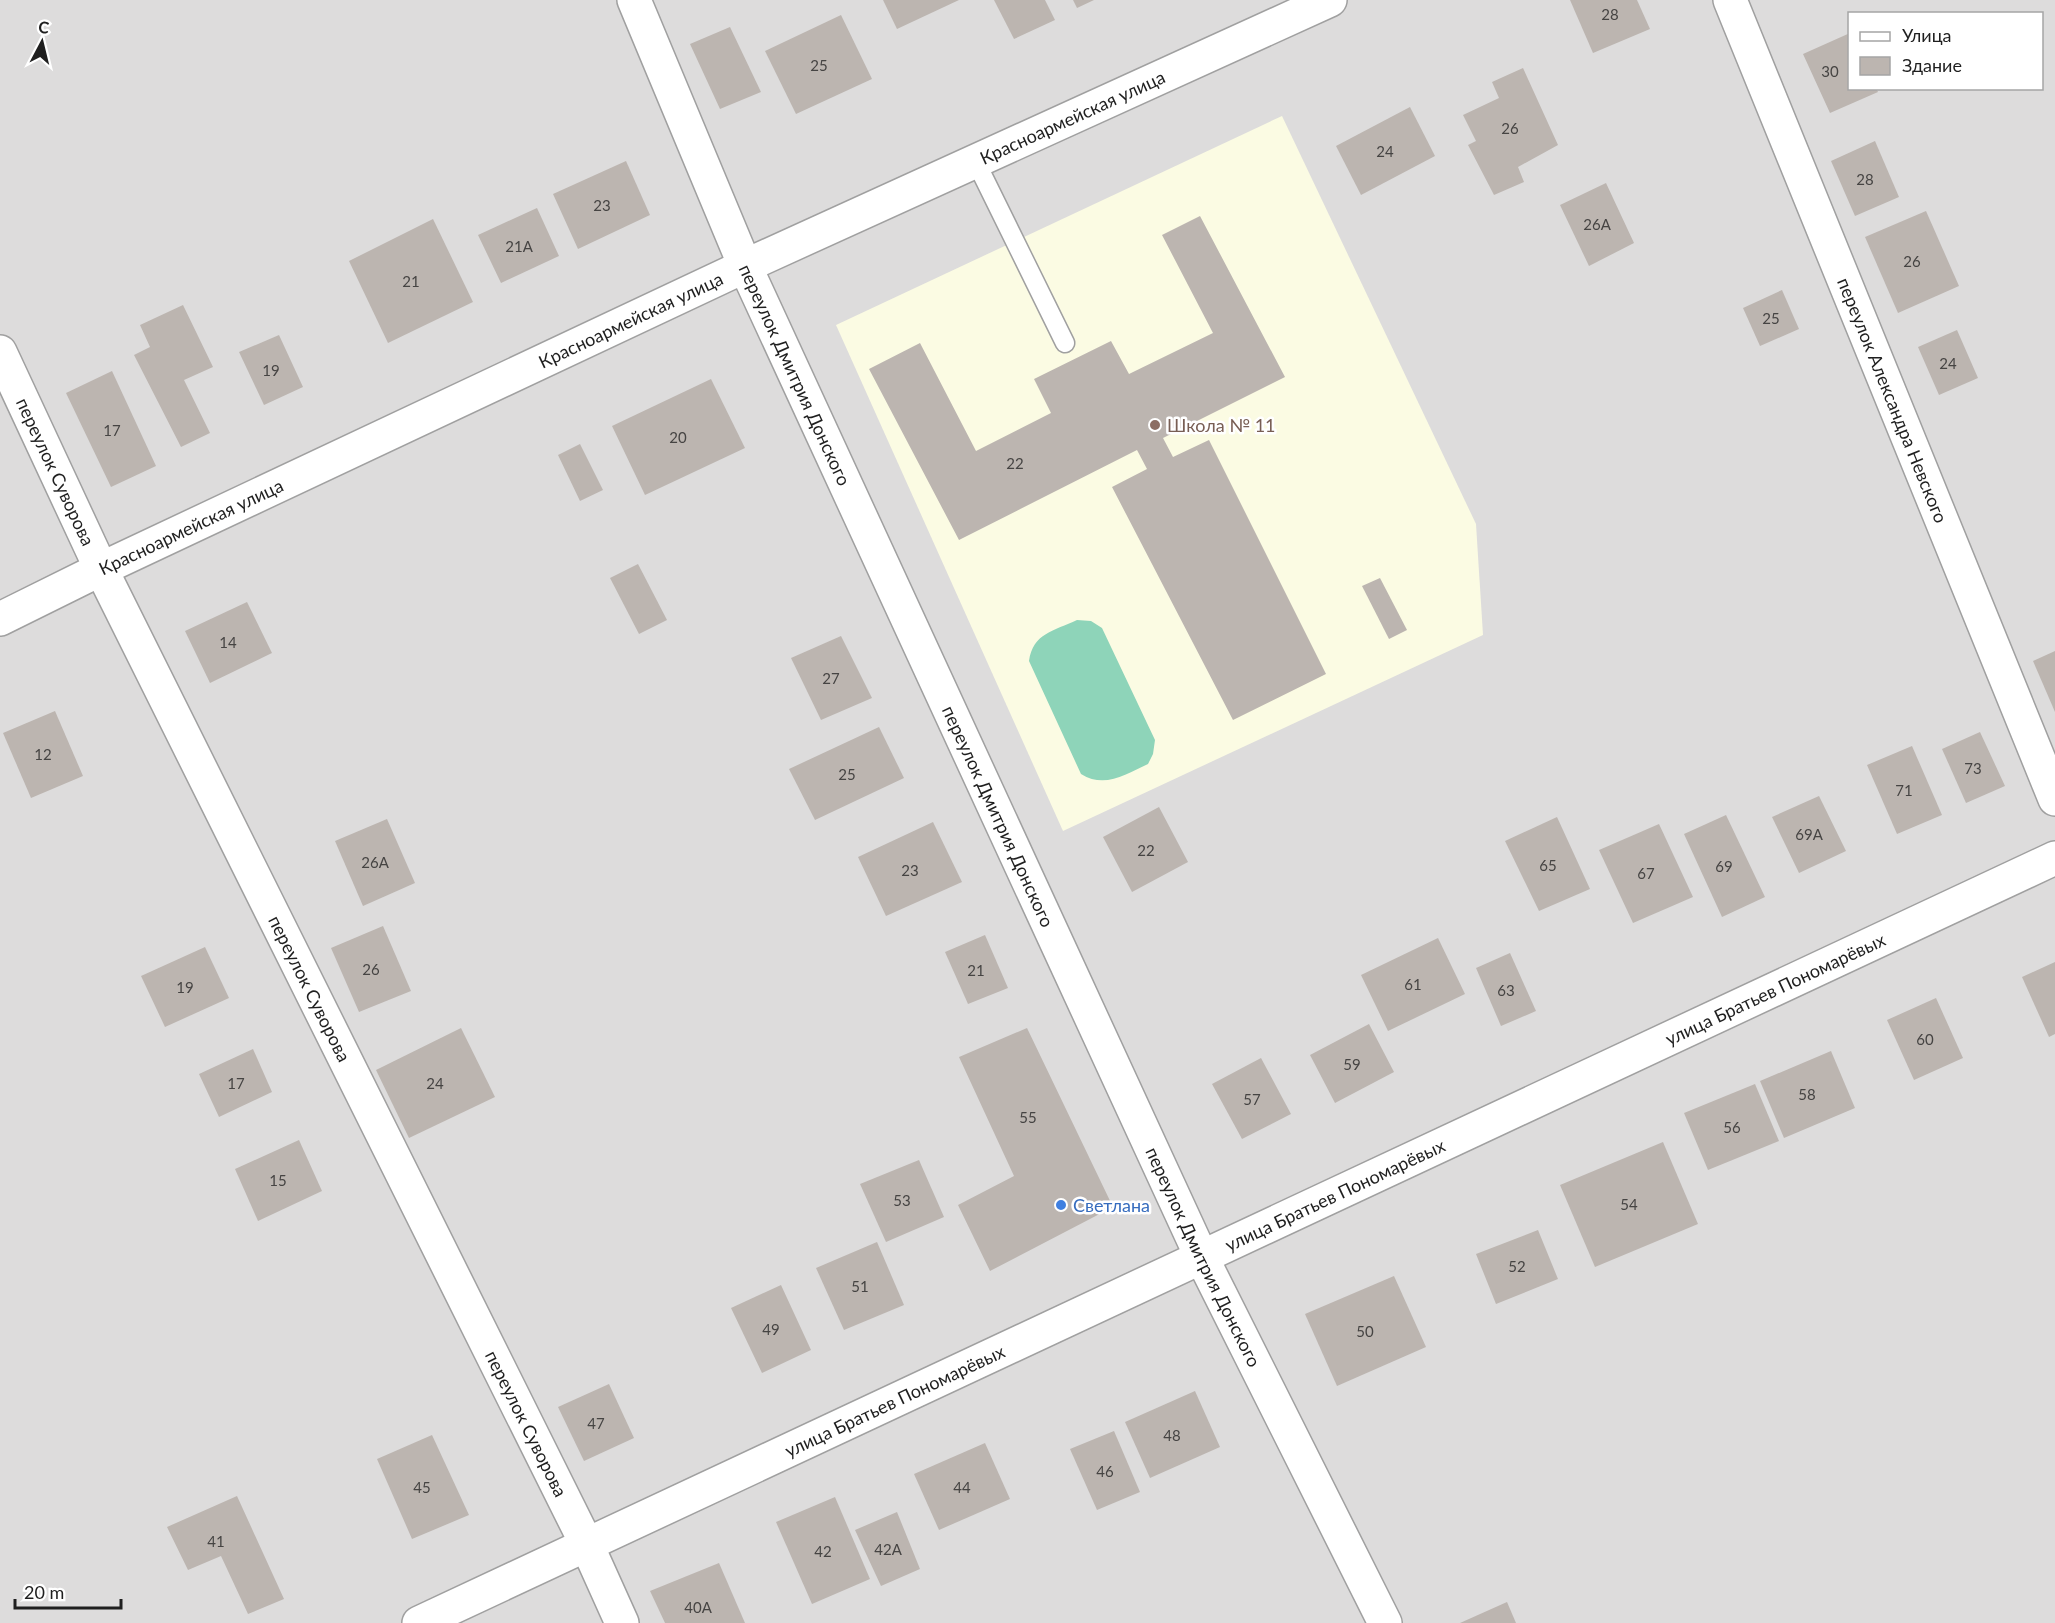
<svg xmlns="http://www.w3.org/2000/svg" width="2055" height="1623" font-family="Lato,sans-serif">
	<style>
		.residential { fill: #dddcdc; fill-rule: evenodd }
		.education { fill: #fbfbe3 }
		.pitch { fill: #8ed4b9 }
		.building { fill: #bcb5b0 }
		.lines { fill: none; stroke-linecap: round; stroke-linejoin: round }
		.service-casing { stroke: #a0a0a0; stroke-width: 21 }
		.minor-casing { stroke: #a0a0a0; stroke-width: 36 }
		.tertiary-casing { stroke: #a0a0a0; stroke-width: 36 }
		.service { stroke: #fff; stroke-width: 18 }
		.minor { stroke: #fff; stroke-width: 33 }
		.tertiary { stroke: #fff; stroke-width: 33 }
		.education-dot { fill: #8d6e63; stroke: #fff; stroke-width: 2 }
		.shop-dot { fill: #3f7fe0; stroke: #fff; stroke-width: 2 }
		.labels { text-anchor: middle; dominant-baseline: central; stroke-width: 5; stroke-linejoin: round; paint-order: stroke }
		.number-label { font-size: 15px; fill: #464443 }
		.street-label { font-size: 18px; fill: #1f1f1f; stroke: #fff }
		.education-label { font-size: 18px; fill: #785e54; stroke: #fff; text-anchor: start }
		.shop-label { font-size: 18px; fill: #366cbe; stroke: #fff; text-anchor: start }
	</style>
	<rect width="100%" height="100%" fill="#efece7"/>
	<!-- residential -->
	<path class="residential" d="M 0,0 L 2055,0 L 2055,1623 L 0,1623 ZM 1850,14 L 2042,14 L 2042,88 L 1850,88 Z"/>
	<!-- education -->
	<polygon class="education" points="1282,116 1476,524 1483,635 1063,831 836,325"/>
	<!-- pitch -->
	<path class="pitch" d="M 1077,620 L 1091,621 L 1102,628 L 1155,740 L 1153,754 L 1148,764 C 1126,774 1105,789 1081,774 L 1029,661 C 1033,633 1054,631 1077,620 Z"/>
	<!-- building -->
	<g class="building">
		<polygon points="883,0 959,0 897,29"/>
		<polygon points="994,0 1045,0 1055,20 1014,39"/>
		<polygon points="1073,0 1094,0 1077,8"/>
		<polygon points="1570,0 1637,0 1650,29 1593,53"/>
		<polygon points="841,15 872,79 796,114 765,51"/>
		<polygon points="730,27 761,92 720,109 690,44"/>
		<polygon points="1850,33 1850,88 1876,88 1878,92 1830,113 1803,54"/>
		<polygon points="1523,68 1558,145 1518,167 1524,182 1494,195 1468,145 1476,141 1463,115 1499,98 1492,82"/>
		<polygon points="1410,107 1435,156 1361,195 1336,146"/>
		<polygon points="1875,141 1899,197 1855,216 1831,161"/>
		<polygon points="626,161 650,215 578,249 553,194"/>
		<polygon points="1606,183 1634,243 1589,266 1560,205"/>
		<polygon points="537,208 559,256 501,283 478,235"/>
		<polygon points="1926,211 1959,286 1898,313 1865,237"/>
		<polygon points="1200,216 1285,377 1163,438 1173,457 1209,440 1326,674 1233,720 1112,487 1147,469 1137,450 959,540 869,369 920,343 976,451 1051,413 1034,379 1111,341 1129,374 1213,333 1162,235"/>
		<polygon points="433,219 473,302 388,343 349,261"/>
		<polygon points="1782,290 1799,329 1760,346 1743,308"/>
		<polygon points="183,305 213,367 184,380 210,433 181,447 134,355 150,347 140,325"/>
		<polygon points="1957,330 1978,378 1939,395 1918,347"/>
		<polygon points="279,335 303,387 264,405 239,352"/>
		<polygon points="112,371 156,466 111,487 66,393"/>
		<polygon points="711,379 745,448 645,495 612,426"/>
		<polygon points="580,444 603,490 580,501 558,455"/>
		<polygon points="638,564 667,620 639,634 610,578"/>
		<polygon points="1380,578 1407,630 1389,639 1362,586"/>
		<polygon points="247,602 272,653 210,683 185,631"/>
		<polygon points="841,636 872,698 821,720 791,658"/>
		<polygon points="2055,651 2055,712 2033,661"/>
		<polygon points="55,711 83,776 31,798 3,733"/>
		<polygon points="879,727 904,778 815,820 789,769"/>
		<polygon points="1980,732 2005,786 1966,803 1942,749"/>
		<polygon points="1912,746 1942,815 1897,834 1867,765"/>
		<polygon points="1819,796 1846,851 1799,873 1772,817"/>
		<polygon points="1159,807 1188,862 1132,892 1103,837"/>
		<polygon points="1726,815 1765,897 1722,917 1684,834"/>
		<polygon points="1557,817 1590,889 1539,911 1505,841"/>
		<polygon points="387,819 415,883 363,906 335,841"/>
		<polygon points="933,822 962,882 886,916 858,857"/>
		<polygon points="1659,824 1693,897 1633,923 1599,850"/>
		<polygon points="383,926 411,991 359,1012 331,948"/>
		<polygon points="985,935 1008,988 968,1004 945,952"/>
		<polygon points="1438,938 1465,994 1388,1031 1361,975"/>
		<polygon points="205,947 229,998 165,1027 141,976"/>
		<polygon points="1510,953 1536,1011 1501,1026 1476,968"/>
		<polygon points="2055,962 2055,1034 2049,1037 2022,977"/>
		<polygon points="1936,998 1963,1058 1914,1080 1887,1020"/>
		<polygon points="1369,1024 1394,1072 1335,1103 1310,1055"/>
		<polygon points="461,1028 495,1097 409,1138 376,1070"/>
		<polygon points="1027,1028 1113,1207 990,1271 958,1205 1014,1176 959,1057"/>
		<polygon points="253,1049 272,1092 219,1117 199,1074"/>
		<polygon points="1831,1051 1855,1108 1784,1138 1760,1081"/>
		<polygon points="1261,1058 1291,1114 1242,1139 1212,1084"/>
		<polygon points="1755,1084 1779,1141 1708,1170 1684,1113"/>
		<polygon points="299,1140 322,1191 258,1221 235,1169"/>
		<polygon points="1663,1142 1698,1224 1595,1267 1560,1185"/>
		<polygon points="919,1160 944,1217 886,1242 860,1184"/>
		<polygon points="1538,1230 1558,1279 1496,1304 1476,1254"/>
		<polygon points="877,1242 904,1305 844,1330 816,1268"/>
		<polygon points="1394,1276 1426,1347 1337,1386 1305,1314"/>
		<polygon points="781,1285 811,1350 762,1373 731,1308"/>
		<polygon points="609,1384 634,1438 584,1461 558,1407"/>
		<polygon points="1195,1391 1220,1447 1150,1478 1125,1422"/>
		<polygon points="1114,1431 1140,1492 1097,1510 1070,1449"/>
		<polygon points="432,1435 469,1515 412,1539 377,1459"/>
		<polygon points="985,1443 1010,1499 939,1530 914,1474"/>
		<polygon points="237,1496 284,1599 248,1614 221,1556 188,1570 167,1527"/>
		<polygon points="835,1497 870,1579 812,1604 776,1522"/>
		<polygon points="897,1512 920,1569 881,1586 855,1530"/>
		<polygon points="719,1563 745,1623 665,1623 650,1591"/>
		<polygon points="1507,1602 1516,1623 1460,1623"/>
	</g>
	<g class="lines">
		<defs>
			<polyline id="service" points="976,162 1065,343"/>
			<g id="minor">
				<path id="s1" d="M 1730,0 L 2055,799"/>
				<path id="s2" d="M 0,352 L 101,569 L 586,1543 L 622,1623"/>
				<path id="s3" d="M 0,619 L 101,569 L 745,266 L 1330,0"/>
				<path id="s4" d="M 419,1623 L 2055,858"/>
			</g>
			<g id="tertiary">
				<path id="s5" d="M 634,0 L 745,266 L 1201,1256 L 1385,1623"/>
			</g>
		</defs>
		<!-- service casing -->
		<use href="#service" class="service-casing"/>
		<!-- minor casing -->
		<use href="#minor" class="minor-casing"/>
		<!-- tertiary casing -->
		<use href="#tertiary" class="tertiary-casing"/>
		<!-- service -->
		<use href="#service" class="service"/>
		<!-- minor -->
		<use href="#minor" class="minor"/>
		<!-- tertiary -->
		<use href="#tertiary" class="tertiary"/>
	</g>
	<!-- markers -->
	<circle class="education-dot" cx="1155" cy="425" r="6"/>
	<circle class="shop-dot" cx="1061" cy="1205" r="6"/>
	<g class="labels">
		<!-- number labels -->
		<g class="number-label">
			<text x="1610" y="14">28</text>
			<text x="819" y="65">25</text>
			<text x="1830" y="71">30</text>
			<text x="1510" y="128">26</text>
			<text x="1385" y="151">24</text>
			<text x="1865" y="179">28</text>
			<text x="602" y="205">23</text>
			<text x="1597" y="224">26А</text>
			<text x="519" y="246">21А</text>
			<text x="1912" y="261">26</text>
			<text x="411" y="281">21</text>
			<text x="1771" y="318">25</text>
			<text x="1948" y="363">24</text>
			<text x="271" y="370">19</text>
			<text x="112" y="430">17</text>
			<text x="678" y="437">20</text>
			<text x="1015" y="463">22</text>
			<text x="228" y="642">14</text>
			<text x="831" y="678">27</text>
			<text x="43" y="754">12</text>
			<text x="1973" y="768">73</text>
			<text x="847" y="774">25</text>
			<text x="1904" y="790">71</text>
			<text x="1809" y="834">69А</text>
			<text x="1146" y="850">22</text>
			<text x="375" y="862">26А</text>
			<text x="1548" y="865">65</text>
			<text x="1724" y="866">69</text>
			<text x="910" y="870">23</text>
			<text x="1646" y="873">67</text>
			<text x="371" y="969">26</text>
			<text x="976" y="970">21</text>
			<text x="1413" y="984">61</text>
			<text x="185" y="987">19</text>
			<text x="1506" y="990">63</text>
			<text x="1925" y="1039">60</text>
			<text x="1352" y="1064">59</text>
			<text x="236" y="1083">17</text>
			<text x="435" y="1083">24</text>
			<text x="1807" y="1094">58</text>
			<text x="1252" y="1099">57</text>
			<text x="1028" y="1117">55</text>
			<text x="1732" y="1127">56</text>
			<text x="278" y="1180">15</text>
			<text x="902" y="1200">53</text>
			<text x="1629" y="1204">54</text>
			<text x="1517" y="1266">52</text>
			<text x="860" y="1286">51</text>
			<text x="771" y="1329">49</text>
			<text x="1365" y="1331">50</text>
			<text x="596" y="1423">47</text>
			<text x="1172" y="1435">48</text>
			<text x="1105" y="1471">46</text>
			<text x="422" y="1487">45</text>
			<text x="962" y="1487">44</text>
			<text x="216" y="1541">41</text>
			<text x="888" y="1549">42А</text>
			<text x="823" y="1551">42</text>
			<text x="698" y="1607">40А</text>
		</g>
		<!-- street labels -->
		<g class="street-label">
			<text stroke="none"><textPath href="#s3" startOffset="1184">Красноармейская улица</textPath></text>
			<text stroke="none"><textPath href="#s3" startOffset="698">Красноармейская улица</textPath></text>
			<text stroke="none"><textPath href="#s5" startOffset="408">переулок Дмитрия Донского</textPath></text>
			<text stroke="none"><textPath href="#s1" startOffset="432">переулок Александра Невского</textPath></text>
			<text stroke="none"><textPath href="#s2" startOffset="132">переулок Суворова</textPath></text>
			<text stroke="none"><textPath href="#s3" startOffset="212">Красноармейская улица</textPath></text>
			<text stroke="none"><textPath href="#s5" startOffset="894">переулок Дмитрия Донского</textPath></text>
			<text stroke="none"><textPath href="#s2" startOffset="708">переулок Суворова</textPath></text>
			<text stroke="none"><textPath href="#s4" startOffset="1497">улица Братьев Пономарёвых</textPath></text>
			<text stroke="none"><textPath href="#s4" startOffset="1011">улица Братьев Пономарёвых</textPath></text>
			<text stroke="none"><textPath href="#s5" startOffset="1380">переулок Дмитрия Донского</textPath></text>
			<text stroke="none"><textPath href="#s4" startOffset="525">улица Братьев Пономарёвых</textPath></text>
			<text stroke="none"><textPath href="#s2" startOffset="1194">переулок Суворова</textPath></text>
		</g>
		<!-- education labels -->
		<g class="education-label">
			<text x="1167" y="425">Школа № 11</text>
		</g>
		<!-- shop labels -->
		<g class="shop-label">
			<text x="1073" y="1205">Светлана</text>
		</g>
	</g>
	<!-- legend -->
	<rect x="1848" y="12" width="195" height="78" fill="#ffffff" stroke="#a5a5a5" stroke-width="1.5"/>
	<rect x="1860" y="32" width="30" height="9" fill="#ffffff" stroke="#a5a5a5" stroke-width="1.5"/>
	<text x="1902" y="42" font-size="18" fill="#1f1f1f">Улица</text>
	<rect x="1860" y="57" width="30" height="18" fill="#bcb5b0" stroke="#a5a5a5" stroke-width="1.5"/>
	<text x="1902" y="72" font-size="18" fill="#1f1f1f">Здание</text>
	<!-- north arrow -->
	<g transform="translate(42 42) rotate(7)" stroke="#ffffff" stroke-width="4.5" paint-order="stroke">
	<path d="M0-4.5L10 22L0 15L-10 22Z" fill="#1f1f1f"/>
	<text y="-9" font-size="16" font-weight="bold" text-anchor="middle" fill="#1f1f1f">С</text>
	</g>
	<!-- scale -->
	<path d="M15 1599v9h106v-9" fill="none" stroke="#1f1f1f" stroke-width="3"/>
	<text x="24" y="1599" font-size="18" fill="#1f1f1f" stroke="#ffffff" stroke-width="4.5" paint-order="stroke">20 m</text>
</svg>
